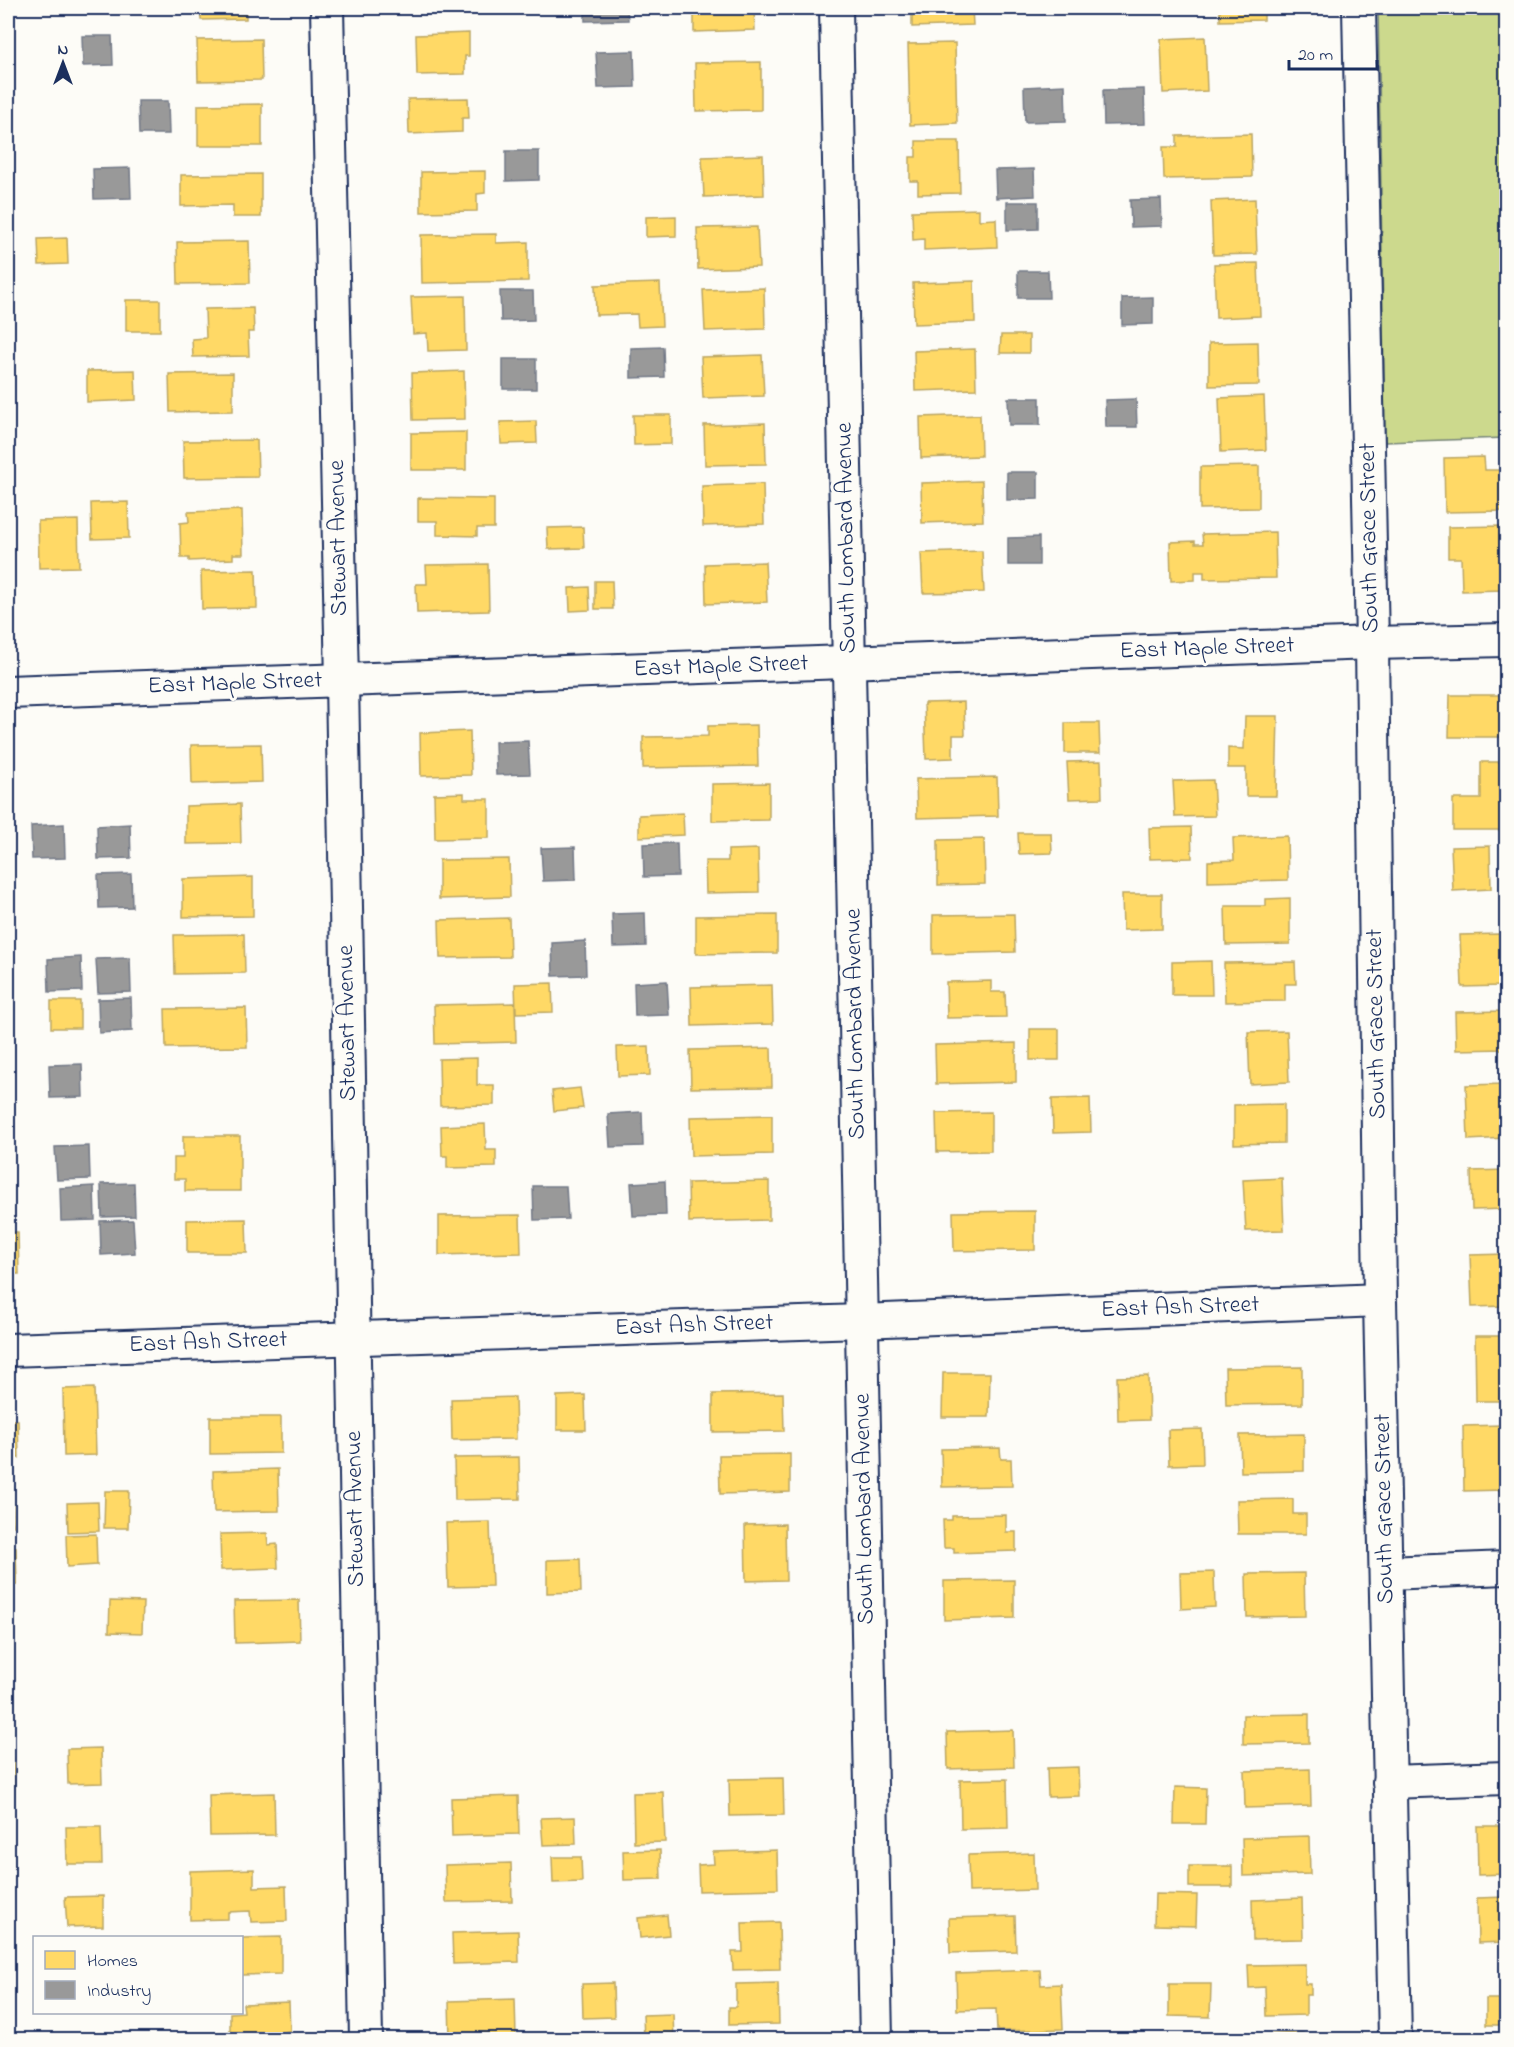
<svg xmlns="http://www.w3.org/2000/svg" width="1514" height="2047" font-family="'Indie Flower',sans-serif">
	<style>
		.green { fill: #ccd98d; stroke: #748476; stroke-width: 1.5 }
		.homes { fill: #ffd966; stroke: #bba664; stroke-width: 1.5 }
		.industry { fill: #999; stroke: #737987; stroke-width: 1.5 }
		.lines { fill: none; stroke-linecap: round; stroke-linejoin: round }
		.street-casing { stroke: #1b2f5e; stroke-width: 36 }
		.street { stroke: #fdfcf7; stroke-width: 32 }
		.labels { text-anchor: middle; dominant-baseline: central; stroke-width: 6; stroke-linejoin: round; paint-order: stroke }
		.street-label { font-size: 24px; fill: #1b2f5e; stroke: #fdfcf7 }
	</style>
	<rect width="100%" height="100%" fill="#fdfcf7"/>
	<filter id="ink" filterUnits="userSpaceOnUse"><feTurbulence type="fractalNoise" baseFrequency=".0167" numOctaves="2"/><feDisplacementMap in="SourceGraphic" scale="12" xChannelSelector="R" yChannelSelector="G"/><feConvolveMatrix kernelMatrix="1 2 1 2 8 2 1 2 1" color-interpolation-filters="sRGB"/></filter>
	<g filter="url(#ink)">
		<!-- green -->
		<polygon class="green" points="1378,8 1506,8 1506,438 1385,442"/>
		<!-- homes -->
		<g class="homes">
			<polygon points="185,8 246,8 246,19 201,20 200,8"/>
			<polygon points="694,8 754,8 755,30 694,32"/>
			<polygon points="912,8 972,8 973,25 912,27"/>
			<polygon points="1220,8 1264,8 1264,20 1220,21"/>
			<polygon points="469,33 469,56 465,56 465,74 417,75 416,35"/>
			<polygon points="1205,37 1207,91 1163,93 1161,39"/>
			<polygon points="261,39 262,80 198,81 197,40"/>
			<polygon points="955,43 957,123 910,125 908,44"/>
			<polygon points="761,62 761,110 696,111 695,63"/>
			<polygon points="468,98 469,118 462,118 462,132 409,134 408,99"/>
			<polygon points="262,104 262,146 198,146 198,105"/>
			<polygon points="1251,134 1252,177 1164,179 1163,147 1177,147 1177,136"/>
			<polygon points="916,141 959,141 960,193 918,194 918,181 910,181 910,157 916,157"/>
			<polygon points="763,155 764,195 704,197 702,157"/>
			<polygon points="485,171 485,193 477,194 477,211 421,212 421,172"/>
			<polygon points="261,174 261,217 233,217 233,205 181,206 181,175"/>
			<polygon points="1255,199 1257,254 1213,255 1211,201"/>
			<polygon points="979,209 979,220 996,219 997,247 924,250 924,239 913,240 912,211"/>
			<polygon points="676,216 676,236 646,237 646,217"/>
			<polygon points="757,227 759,267 698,269 697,228"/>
			<polygon points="496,234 496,243 528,242 528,281 422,283 421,235"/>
			<polygon points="67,238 68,264 39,265 38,239"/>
			<polygon points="249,241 250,283 178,284 177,242"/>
			<polygon points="1258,263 1260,316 1216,318 1214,264"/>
			<polygon points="974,281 975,322 914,324 913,283"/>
			<polygon points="660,283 662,326 638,327 637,314 596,315 595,285"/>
			<polygon points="764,288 765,329 705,331 703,290"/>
			<polygon points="465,296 466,350 428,351 427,333 413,334 411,297"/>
			<rect x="126" y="300" width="34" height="31"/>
			<polygon points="253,308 254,332 248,332 249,356 193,357 192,339 206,338 205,309"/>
			<polygon points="1001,335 1029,335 1029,353 1000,353"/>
			<polygon points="1258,342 1259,385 1209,386 1209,343"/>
			<polygon points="975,349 976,389 915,391 914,351"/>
			<polygon points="762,355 764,396 703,398 701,357"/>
			<polygon points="135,370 136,400 87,402 87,371"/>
			<polygon points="464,371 465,419 413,420 412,373"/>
			<polygon points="233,373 233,411 170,412 169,374"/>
			<polygon points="1264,396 1266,450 1221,452 1219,398"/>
			<polygon points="633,415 671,415 671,444 634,445"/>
			<polygon points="980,415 981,456 921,458 920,417"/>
			<polygon points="536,421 537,443 501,444 500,422"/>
			<polygon points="765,423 766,464 705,465 704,425"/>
			<polygon points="466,432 466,470 411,470 411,433"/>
			<polygon points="257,440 258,477 184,478 183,441"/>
			<polygon points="1484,457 1485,470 1500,470 1500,478 1506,478 1506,511 1445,512 1444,458"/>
			<polygon points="1259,466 1259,508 1200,509 1200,467"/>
			<polygon points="982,481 983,521 922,523 921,483"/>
			<polygon points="763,484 764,524 703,526 702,486"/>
			<polygon points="418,498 494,499 494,528 477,528 477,536 437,535 437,521 418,521"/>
			<polygon points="128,502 129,538 92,539 91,503"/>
			<polygon points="242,510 243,554 233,554 233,559 189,561 189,558 181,558 180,523 189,522 188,512"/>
			<polygon points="78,520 79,567 39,568 38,521"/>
			<polygon points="1502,526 1502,547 1506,547 1506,590 1462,591 1461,558 1448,558 1448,527"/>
			<polygon points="583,527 584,548 548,549 547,528"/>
			<polygon points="1275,532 1276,578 1204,579 1204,572 1195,572 1195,580 1171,581 1170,542 1195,541 1195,544 1203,544 1202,534"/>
			<polygon points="982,551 984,592 923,593 921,553"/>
			<polygon points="765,562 767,602 706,604 705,564"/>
			<polygon points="488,564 489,611 417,613 416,584 427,584 426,565"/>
			<polygon points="256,570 257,608 202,609 201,571"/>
			<polygon points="595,581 612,581 613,609 595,609"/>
			<polygon points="589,587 590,610 570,611 569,588"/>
			<polygon points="1450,695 1506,695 1506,737 1449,737"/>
			<polygon points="964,702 965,735 953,735 953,758 926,759 924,703"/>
			<polygon points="1245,716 1278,716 1276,796 1246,796 1246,768 1228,768 1228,748 1244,749"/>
			<polygon points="1065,723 1099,723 1100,753 1065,753"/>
			<polygon points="757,725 758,766 643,768 643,737 708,736 708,726"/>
			<polygon points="470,731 471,775 421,776 420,733"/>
			<polygon points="261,744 262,782 192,784 191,745"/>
			<polygon points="1101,761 1102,798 1069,799 1067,762"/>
			<polygon points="1481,762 1506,762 1506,830 1453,830 1453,799 1481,799"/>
			<polygon points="997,777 998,816 917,818 916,779"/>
			<polygon points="1213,780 1215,816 1175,817 1173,781"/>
			<polygon points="769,783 769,820 712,821 712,784"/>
			<polygon points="464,793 464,799 489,799 489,838 435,839 434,794"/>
			<polygon points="240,804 241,843 186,844 186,806"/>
			<polygon points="683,813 684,835 639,837 639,815"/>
			<polygon points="1191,827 1192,858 1150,859 1149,828"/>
			<polygon points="1018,833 1051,833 1052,853 1019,854"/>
			<polygon points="1287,836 1288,880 1208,882 1208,861 1234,860 1233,838"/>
			<polygon points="984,839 985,884 938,885 938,840"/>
			<polygon points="1490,846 1491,889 1453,891 1451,847"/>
			<polygon points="758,849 759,892 706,893 705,861 728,861 728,850"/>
			<polygon points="509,859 510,897 439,899 439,860"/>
			<polygon points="253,877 253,916 183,917 183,879"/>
			<polygon points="1122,894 1162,894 1162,929 1123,930"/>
			<polygon points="1290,898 1290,944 1226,945 1225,906 1266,906 1266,899"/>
			<polygon points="1014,914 1015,952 933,954 933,915"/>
			<polygon points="777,915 777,953 696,954 696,916"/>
			<polygon points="509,918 510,957 440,958 439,920"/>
			<polygon points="244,934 245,973 175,974 174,935"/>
			<polygon points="1499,934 1501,986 1462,987 1460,935"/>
			<polygon points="1211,961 1212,995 1172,995 1172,962"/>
			<polygon points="1295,962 1296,984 1285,984 1285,1001 1225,1002 1224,963"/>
			<polygon points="991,981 991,992 1005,992 1006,1017 947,1018 946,982"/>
			<polygon points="552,983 553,1012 516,1013 515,984"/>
			<polygon points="772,985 773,1024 692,1026 691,987"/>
			<rect x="51" y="1001" width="29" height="27"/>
			<polygon points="515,1003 516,1042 435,1044 434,1005"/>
			<polygon points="246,1008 247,1047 166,1048 165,1009"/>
			<polygon points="1506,1011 1506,1049 1456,1050 1455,1012"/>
			<rect x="1030" y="1029" width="29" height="31"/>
			<polygon points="1287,1031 1289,1082 1250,1084 1248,1032"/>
			<polygon points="1016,1043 1016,1082 936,1084 935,1045"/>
			<polygon points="649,1046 650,1075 618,1076 617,1047"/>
			<polygon points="771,1048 772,1087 691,1088 690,1050"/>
			<polygon points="477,1058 477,1085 494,1085 494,1105 440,1106 439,1059"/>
			<polygon points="1506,1084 1506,1138 1468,1140 1466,1085"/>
			<polygon points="580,1088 583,1108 554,1111 552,1091"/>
			<polygon points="1090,1098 1091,1132 1053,1133 1052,1099"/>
			<polygon points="1284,1104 1284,1143 1234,1144 1234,1105"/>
			<polygon points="991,1112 991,1151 937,1152 936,1113"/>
			<polygon points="772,1115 772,1154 691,1156 690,1117"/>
			<polygon points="485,1124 486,1150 496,1150 496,1167 447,1168 447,1156 442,1156 441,1126"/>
			<polygon points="183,1136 240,1136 240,1191 185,1191 185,1179 174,1179 174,1158 183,1158"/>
			<polygon points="1506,1170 1506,1209 1472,1210 1471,1171"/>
			<polygon points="1282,1178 1284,1230 1246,1231 1243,1180"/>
			<polygon points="769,1181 769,1220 689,1222 688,1183"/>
			<polygon points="1035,1211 1035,1250 954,1251 953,1212"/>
			<polygon points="520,1215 521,1253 439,1255 439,1216"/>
			<polygon points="246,1219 247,1253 187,1253 187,1220"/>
			<polygon points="8,1232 18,1232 19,1274 8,1274"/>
			<polygon points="1506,1254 1506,1306 1472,1307 1470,1255"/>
			<polygon points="1475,1336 1506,1336 1506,1401 1476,1401"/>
			<polygon points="1302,1367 1302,1404 1226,1405 1225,1368"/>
			<polygon points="943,1373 990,1373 989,1417 942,1417"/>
			<polygon points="1148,1376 1149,1420 1118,1421 1117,1377"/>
			<polygon points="94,1388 96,1455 64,1456 63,1389"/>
			<polygon points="783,1393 784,1431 713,1432 713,1394"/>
			<polygon points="585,1395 586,1430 557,1430 557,1396"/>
			<polygon points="515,1397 516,1439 452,1440 451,1399"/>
			<polygon points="210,1417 281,1417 281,1453 210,1454"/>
			<polygon points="8,1420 18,1420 19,1458 8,1458"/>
			<polygon points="1502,1425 1504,1490 1464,1491 1463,1426"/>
			<polygon points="1202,1429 1203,1464 1169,1465 1168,1430"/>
			<polygon points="1304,1434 1304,1471 1241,1472 1240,1435"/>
			<polygon points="1000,1448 1001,1459 1011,1459 1012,1486 942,1487 941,1449"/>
			<polygon points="790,1454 790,1492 720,1494 719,1455"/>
			<polygon points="519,1457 520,1499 455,1500 454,1458"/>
			<polygon points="278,1469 279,1511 214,1512 213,1471"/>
			<polygon points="8,1488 12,1488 13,1526 8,1526"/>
			<polygon points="105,1491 129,1491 128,1528 104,1528"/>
			<polygon points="1293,1499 1293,1514 1306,1514 1306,1534 1238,1534 1237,1500"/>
			<polygon points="98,1502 99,1531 68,1532 67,1503"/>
			<polygon points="1006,1515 1006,1532 1016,1532 1016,1551 954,1553 954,1548 944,1548 943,1520 952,1520 952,1516"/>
			<polygon points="490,1522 492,1586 448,1587 446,1523"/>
			<polygon points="785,1524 786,1580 746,1581 745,1525"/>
			<polygon points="267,1533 268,1545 277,1544 278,1568 221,1570 220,1534"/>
			<polygon points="96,1534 97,1565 67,1567 66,1535"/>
			<polygon points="8,1547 16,1547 17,1585 8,1585"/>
			<polygon points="580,1559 581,1592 547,1593 547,1560"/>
			<polygon points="1214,1572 1215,1607 1181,1609 1180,1573"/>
			<polygon points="1304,1573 1305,1616 1247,1617 1246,1574"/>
			<polygon points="1014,1580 1014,1618 944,1620 944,1581"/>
			<polygon points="299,1600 300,1641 235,1643 234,1601"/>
			<polygon points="110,1601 143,1602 142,1633 109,1632"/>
			<polygon points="1309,1714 1309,1743 1243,1744 1243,1715"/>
			<polygon points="1013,1730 1014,1767 948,1769 947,1732"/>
			<polygon points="101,1748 102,1783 68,1784 67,1749"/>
			<polygon points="8,1758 13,1758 14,1794 8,1794"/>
			<polygon points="1078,1767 1079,1796 1048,1797 1047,1768"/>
			<polygon points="1310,1769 1311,1806 1245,1808 1244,1771"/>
			<polygon points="783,1778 784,1815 730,1816 729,1779"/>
			<polygon points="1007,1779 1008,1828 961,1829 960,1780"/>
			<polygon points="1175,1787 1206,1788 1205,1824 1174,1824"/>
			<polygon points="663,1792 665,1842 634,1843 633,1793"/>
			<polygon points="274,1793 275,1835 210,1836 209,1795"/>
			<polygon points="518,1796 519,1834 452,1836 451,1798"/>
			<polygon points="575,1817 576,1844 543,1845 541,1818"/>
			<polygon points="1477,1826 1506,1826 1506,1874 1478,1875"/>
			<polygon points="66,1827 101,1827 102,1864 67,1864"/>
			<polygon points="1309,1836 1310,1874 1243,1876 1242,1838"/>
			<polygon points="660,1850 661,1879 624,1880 623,1851"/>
			<polygon points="777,1850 778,1889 699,1891 698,1865 714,1864 713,1852"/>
			<polygon points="1034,1853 1035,1890 969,1892 968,1855"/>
			<polygon points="552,1857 581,1857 582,1882 553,1883"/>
			<polygon points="511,1863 512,1901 446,1902 445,1865"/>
			<rect x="1189" y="1866" width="43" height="21"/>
			<polygon points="254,1869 254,1887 286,1886 287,1921 251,1922 250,1911 228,1912 228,1919 190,1920 190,1871"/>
			<polygon points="1155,1894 1197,1895 1196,1926 1154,1925"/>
			<polygon points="103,1896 103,1926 67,1927 65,1897"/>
			<polygon points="1506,1897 1506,1942 1478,1943 1477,1898"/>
			<polygon points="1302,1898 1303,1939 1253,1940 1252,1900"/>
			<polygon points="667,1915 669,1935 640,1938 638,1918"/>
			<polygon points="1015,1916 1016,1951 950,1953 949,1918"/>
			<polygon points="779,1922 780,1969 733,1970 732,1952 743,1952 742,1923"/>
			<polygon points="518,1931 519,1962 453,1964 452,1933"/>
			<polygon points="281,1937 281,1974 242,1975 242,1938"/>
			<polygon points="1305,1964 1305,1984 1311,1984 1311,1995 1306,1995 1306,2015 1266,2016 1265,1987 1249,1988 1248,1965"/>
			<polygon points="1040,1970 1041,1985 1061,1984 1063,2029 997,2031 996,2009 957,2010 956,1973"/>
			<polygon points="613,1983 614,2017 583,2018 582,1984"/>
			<polygon points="778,1983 779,2024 729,2025 729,2007 736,2007 736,1984"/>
			<polygon points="1169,1984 1211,1984 1210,2017 1169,2016"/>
			<polygon points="515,1999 516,2037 450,2038 449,2001"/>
			<rect x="1486" y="1999" width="20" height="26"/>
			<polygon points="289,2002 290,2031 284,2032 284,2040 240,2040 240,2036 230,2036 230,2013 244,2012 243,2004"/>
			<polygon points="673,2014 674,2040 644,2040 643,2015"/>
			<polygon points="1303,2033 1303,2040 1260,2040 1260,2035"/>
		</g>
		<!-- industry -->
		<g class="industry">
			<polygon points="585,8 627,8 628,20 585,21"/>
			<polygon points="82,36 112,36 113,65 83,66"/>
			<polygon points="634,51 635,87 598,88 596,52"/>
			<polygon points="1065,85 1066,121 1025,122 1024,87"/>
			<polygon points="1144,89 1145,124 1104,125 1103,90"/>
			<polygon points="138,101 168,101 169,134 139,134"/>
			<polygon points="506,151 539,151 539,180 506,181"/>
			<polygon points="130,168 131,198 94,199 93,169"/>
			<polygon points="1034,169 1035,196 996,198 995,170"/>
			<polygon points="1161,199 1162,226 1131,227 1130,200"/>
			<polygon points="1007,202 1038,202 1038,229 1007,230"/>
			<polygon points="1018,271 1048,271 1049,298 1018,298"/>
			<polygon points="500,291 533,291 534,320 501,321"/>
			<polygon points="1153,297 1153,324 1122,325 1122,298"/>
			<polygon points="663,347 664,377 631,378 631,348"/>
			<rect x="503" y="359" width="33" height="30"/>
			<polygon points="1008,398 1040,398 1040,425 1009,425"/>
			<polygon points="1136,399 1137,427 1106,427 1105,400"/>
			<polygon points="1007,472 1038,472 1038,499 1007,500"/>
			<polygon points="1039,537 1039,565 1008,565 1008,538"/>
			<polygon points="528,741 530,774 496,775 495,742"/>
			<polygon points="64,824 65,858 32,859 31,826"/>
			<polygon points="130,824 131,858 98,859 97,826"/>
			<polygon points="677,843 678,876 644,877 643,844"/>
			<polygon points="575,847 576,880 543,881 541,848"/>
			<polygon points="131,874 132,907 99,908 98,875"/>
			<polygon points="645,913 646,946 613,947 612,914"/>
			<polygon points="585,941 586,975 553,976 552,943"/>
			<polygon points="81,957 82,991 49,992 48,959"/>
			<polygon points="130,958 131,992 98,993 96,959"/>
			<polygon points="667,981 669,1015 635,1016 634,983"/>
			<polygon points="131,998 132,1031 99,1033 98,999"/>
			<polygon points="82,1064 83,1097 50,1098 49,1065"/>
			<polygon points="642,1112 643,1146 610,1147 608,1114"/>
			<polygon points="89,1146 90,1179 57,1180 55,1147"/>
			<polygon points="665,1181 666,1215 633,1216 631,1183"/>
			<polygon points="134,1183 135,1216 102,1217 101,1184"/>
			<polygon points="94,1186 95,1220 61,1221 60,1188"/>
			<polygon points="533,1186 566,1186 568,1219 534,1220"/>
			<polygon points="133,1220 135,1253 101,1255 100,1221"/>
		</g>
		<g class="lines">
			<defs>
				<g id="street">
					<polyline points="327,8 342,681 366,2040"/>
					<polyline points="836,8 876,2040"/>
					<polyline points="1359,8 1372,643 1380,1300 1395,2040"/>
					<polyline points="8,692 1372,643 1506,640"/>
					<polyline points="8,1350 861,1321 1380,1300"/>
					<polyline points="1387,1573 1506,1568"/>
					<polyline points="1389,1782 1506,1778"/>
				</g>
			</defs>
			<!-- street casing -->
			<use href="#street" class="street-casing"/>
			<!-- street -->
			<use href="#street" class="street"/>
		</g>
	</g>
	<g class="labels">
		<!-- street labels -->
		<g class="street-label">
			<text transform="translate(339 538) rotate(-91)">Stewart Avenue</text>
			<text transform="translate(847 538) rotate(-91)">South Lombard Avenue</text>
			<text transform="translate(1370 538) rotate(-91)">South Grace Street</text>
			<text transform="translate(1207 649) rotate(-2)">East Maple Street</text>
			<text transform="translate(721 667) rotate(-2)">East Maple Street</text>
			<text transform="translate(235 684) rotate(-2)">East Maple Street</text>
			<text transform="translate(348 1023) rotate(-91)">Stewart Avenue</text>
			<text transform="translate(856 1024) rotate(-91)">South Lombard Avenue</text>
			<text transform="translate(1377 1024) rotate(-91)">South Grace Street</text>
			<text transform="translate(1180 1308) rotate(-2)">East Ash Street</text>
			<text transform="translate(694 1326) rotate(-2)">East Ash Street</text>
			<text transform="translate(208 1343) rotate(-2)">East Ash Street</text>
			<text transform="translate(356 1509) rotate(-91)">Stewart Avenue</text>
			<text transform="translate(865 1509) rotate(-91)">South Lombard Avenue</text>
			<text transform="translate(1385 1509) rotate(-91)">South Grace Street</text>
		</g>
	</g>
	<!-- margin -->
	<rect width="1514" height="2047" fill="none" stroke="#fdfcf7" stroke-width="30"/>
	<rect x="15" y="15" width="1484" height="2017" fill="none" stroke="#1b2f5e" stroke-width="2" filter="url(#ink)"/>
	<!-- legend -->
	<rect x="33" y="1936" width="210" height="78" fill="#fdfcf7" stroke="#a3aaba" stroke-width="1.5"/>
	<rect x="45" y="1951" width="30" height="18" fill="#ffd966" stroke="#a3aaba" stroke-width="1.5"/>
	<text x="87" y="1966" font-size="18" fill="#1b2f5e">Homes</text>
	<rect x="45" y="1981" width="30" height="18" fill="#999999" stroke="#a3aaba" stroke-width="1.5"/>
	<text x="87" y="1996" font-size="18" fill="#1b2f5e">Industry</text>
	<!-- north arrow -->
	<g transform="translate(63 63)" stroke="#fdfcf7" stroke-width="4.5" paint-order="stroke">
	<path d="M0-4.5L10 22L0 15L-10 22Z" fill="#1b2f5e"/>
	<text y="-9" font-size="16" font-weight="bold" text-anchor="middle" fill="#1b2f5e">N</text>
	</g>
	<!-- scale -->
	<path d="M1289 60v9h88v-9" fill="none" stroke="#1b2f5e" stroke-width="3"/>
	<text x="1298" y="60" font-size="18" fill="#1b2f5e" stroke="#fdfcf7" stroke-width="4.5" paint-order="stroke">20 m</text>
</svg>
